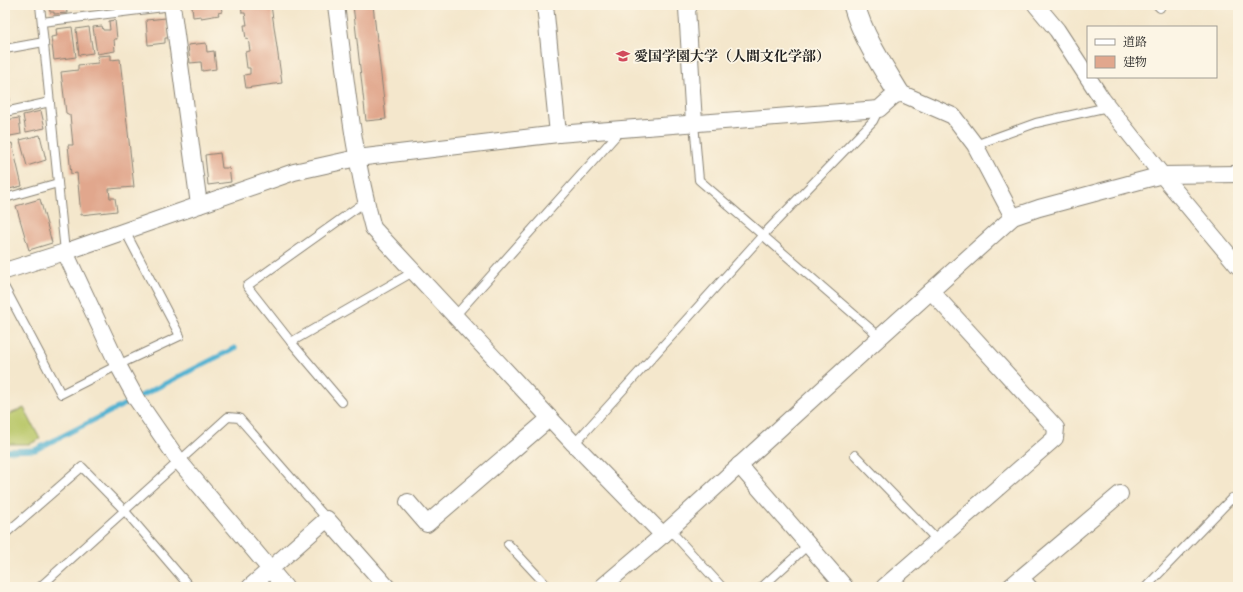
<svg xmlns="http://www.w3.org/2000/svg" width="1243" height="592" font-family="'Libre Caslon Text','Noto Serif JP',serif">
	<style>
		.green { fill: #b9c769; stroke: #6a7242 }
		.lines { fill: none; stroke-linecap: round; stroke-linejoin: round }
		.stream { stroke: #52b2d1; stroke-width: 5 }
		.building { fill: #e1a78d }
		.service-casing { stroke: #888274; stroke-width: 10 }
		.minor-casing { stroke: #888274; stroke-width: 18 }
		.tertiary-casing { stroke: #888274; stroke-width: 23 }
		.service { stroke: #fff; stroke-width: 8 }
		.minor { stroke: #fff; stroke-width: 16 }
		.tertiary { stroke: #fff; stroke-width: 21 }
		.labels { text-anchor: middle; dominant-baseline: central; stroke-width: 3.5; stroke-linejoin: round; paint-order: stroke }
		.poi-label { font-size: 14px; font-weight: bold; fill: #1c1c1c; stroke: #fcf5e5; text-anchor: start }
	</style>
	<rect width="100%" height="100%" fill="#fcf5e5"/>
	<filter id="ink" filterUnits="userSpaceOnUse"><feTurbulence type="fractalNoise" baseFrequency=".025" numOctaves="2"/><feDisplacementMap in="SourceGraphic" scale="8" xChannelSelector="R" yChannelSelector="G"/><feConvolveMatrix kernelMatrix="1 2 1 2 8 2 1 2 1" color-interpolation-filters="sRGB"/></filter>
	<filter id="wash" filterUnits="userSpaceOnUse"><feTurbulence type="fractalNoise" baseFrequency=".012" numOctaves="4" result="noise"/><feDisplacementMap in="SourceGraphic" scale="16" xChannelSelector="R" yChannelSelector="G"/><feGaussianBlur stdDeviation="0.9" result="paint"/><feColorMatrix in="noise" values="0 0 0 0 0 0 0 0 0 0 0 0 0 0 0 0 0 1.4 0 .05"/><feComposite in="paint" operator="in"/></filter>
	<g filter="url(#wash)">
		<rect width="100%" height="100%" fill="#f4e7cc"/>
		<!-- green -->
		<polygon class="green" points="24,408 40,439 30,444 5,444 5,416"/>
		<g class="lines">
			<!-- stream -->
			<polyline class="stream" points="5,451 35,450 235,348"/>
		</g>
		<g id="blocks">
			<!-- building -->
			<g class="building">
				<polygon points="49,5 66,5 67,13 54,14 54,12 50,12"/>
				<polygon points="76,5 97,5 97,6 76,8"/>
				<polygon points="197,5 221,5 222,12 218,13 219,15 201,18 201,16 193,17 192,7 197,6"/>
				<polygon points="241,5 271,5 282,83 246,88 244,75 250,74 250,68 247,68 245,52 250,51 248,38 246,39 244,25 247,25 245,13 242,13"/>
				<polygon points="353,5 373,5 386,119 366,121"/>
				<polygon points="166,18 168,38 165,38 165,43 148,45 146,20"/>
				<polygon points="115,20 117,39 114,39 115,51 97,54 93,27 102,26 103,30 110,30 109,21"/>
				<polygon points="72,27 76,57 54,60 51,37 57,36 56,29"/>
				<polygon points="89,27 93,53 79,55 76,29"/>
				<polygon points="206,43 207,52 214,51 216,69 202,71 201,62 190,63 188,45"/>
				<polygon points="111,55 111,60 120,59 134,187 109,189 110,198 115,198 117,211 81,215 77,173 71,174 68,145 73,145 70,115 66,113 61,72 78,70 78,65 98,63 97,56"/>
				<polygon points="5,81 7,81 10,100 5,101"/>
				<polygon points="41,111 45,128 26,132 23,115"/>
				<polygon points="19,118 21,134 5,137 5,120"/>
				<polygon points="40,135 46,160 27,166 20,140"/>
				<polygon points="12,143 22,186 5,190 5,145"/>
				<polygon points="220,153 222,168 229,168 231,182 208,185 205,155"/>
				<polygon points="40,199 52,243 29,250 16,206"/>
			</g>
		</g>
	</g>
	<g filter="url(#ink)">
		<use href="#blocks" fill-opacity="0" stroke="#888274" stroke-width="1"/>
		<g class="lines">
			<defs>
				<g id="service">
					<polyline points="40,5 65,252"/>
					<polyline points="1157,5 1160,8"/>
					<polyline points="42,22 172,6"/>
					<polyline points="5,49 44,42"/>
					<polyline points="5,112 50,102"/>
					<polyline points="694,123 699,180 880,337"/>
					<polyline points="975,145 1036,123 1108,107"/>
					<polyline points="5,198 58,183"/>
					<polyline points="5,288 61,394 118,365 180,336 125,231"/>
					<polyline points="455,316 621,130"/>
					<polyline points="291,342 413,272"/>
					<polyline points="342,402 291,342 247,286 365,202"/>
					<polyline points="574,444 762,236 873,121 879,109"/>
					<polyline points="855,455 938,541"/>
					<polyline points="669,529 722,587"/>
					<polyline points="5,534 82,467 124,510 190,587"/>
					<polyline points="508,544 548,587"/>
					<polyline points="1023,575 1034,587"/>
					<polyline points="40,587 228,417 239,418 327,519"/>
					<polyline points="762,587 808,545"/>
					<polyline points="1146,587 1232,498 1238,505"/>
				</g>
				<g id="minor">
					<polyline points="172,5 199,205"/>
					<path d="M 336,5 C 346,80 353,156 373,228 L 574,444 L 663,535"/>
					<polyline points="545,5 558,134"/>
					<polyline points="690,5 687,8 694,123"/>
					<polyline points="1036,5 1057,30 1102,99 1162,175 1238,266"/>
					<polyline points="65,252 118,365 137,400 179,461 285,587"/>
					<polyline points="5,271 65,252 294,172 357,158 558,134 879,109 898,92 953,116 975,145 1013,217"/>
					<polyline points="739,465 845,587"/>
					<polyline points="408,502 427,524 550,418"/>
					<polyline points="250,587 327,519 387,587"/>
					<polyline points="602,587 663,535 880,337 1013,217 1039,208 1162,175 1238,174"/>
					<polyline points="884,587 1055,438 1056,428 931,291"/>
					<polyline points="1010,587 1120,494"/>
				</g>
				<path id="tertiary" d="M 854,5 C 863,37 881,64 898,92"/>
			</defs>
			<!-- service casing -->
			<use href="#service" class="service-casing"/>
			<!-- minor casing -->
			<use href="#minor" class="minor-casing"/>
			<!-- tertiary casing -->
			<use href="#tertiary" class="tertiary-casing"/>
			<!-- service -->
			<use href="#service" class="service"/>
			<!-- minor -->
			<use href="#minor" class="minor"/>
			<!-- tertiary -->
			<use href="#tertiary" class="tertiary"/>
		</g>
	</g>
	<!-- icons -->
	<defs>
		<symbol id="university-bare" viewBox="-9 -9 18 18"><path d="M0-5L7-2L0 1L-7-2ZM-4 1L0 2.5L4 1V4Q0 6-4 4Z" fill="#d1495b" stroke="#fcf5e5" stroke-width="2.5" paint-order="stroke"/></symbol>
	</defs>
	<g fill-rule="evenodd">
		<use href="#university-bare" x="613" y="46" width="20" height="20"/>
	</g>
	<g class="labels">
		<!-- poi labels -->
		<g class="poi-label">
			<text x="634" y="56">愛国学園大学（人間文化学部）</text>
		</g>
	</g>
	<!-- margin -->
	<rect width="1243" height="592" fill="none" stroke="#fcf5e5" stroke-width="20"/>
	<!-- legend -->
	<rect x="1087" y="26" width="130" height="52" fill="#fcf5e5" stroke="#a29e95"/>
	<rect x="1095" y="39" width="20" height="6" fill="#ffffff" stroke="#a29e95"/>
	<text x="1123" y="46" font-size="12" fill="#1c1c1c">道路</text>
	<rect x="1095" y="56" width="20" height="12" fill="#e1a78d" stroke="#a29e95"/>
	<text x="1123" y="66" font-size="12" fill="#1c1c1c">建物</text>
</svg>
